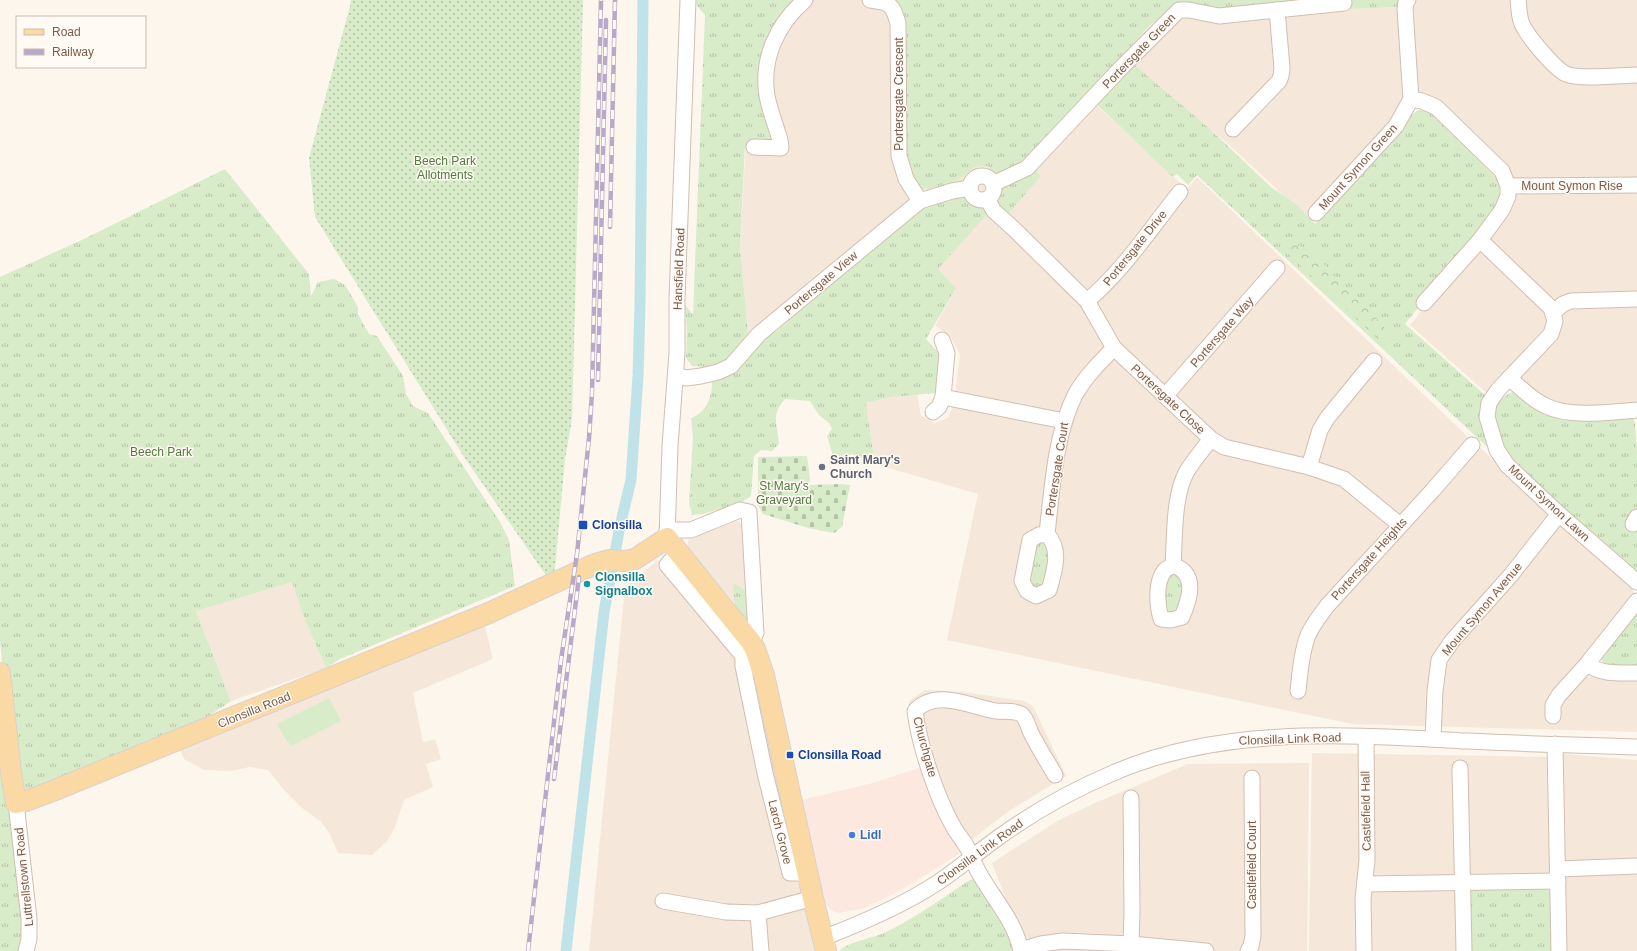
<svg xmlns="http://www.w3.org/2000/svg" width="1637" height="951" font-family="Arial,sans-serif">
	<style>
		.residential { fill: #f5e8da }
		.commercial { fill: #fde8e0 }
		.grass { fill: url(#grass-tufts) }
		.forest { fill: url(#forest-crowns) }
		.cemetery { fill: url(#cemetery-stones) }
		.garden { fill: url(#garden-dots) }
		.pitch { fill: #d8ecc9 }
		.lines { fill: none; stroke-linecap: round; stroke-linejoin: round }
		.canal { stroke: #bfe3e8; stroke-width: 11 }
		.minor-casing { stroke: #d1beb0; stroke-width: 17 }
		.major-casing { stroke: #dad1cd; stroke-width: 22 }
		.minor { stroke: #fff; stroke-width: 15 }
		.major { stroke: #fbd9a5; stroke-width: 20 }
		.rail-casing { stroke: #b9a8c9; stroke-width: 4.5 }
		.rail { stroke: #fffaf3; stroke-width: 3; stroke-dasharray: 9; stroke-linecap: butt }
		.worship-dot { fill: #6b7280; stroke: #fffaf3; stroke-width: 1.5 }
		.transit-dot { fill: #1a4fb4; stroke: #fffaf3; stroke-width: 1.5 }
		.culture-dot { fill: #0f9aa8; stroke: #fffaf3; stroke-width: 1.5 }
		.shop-dot { fill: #3f7fe0; stroke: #fffaf3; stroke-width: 1.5 }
		.labels { text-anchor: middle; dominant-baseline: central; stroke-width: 3; stroke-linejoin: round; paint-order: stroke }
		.street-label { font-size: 12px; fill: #7a5c4d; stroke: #fffaf3 }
		.park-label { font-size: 12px; fill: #537a41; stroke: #fffaf3 }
		.worship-label { font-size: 12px; font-weight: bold; fill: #5b616d; stroke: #fffaf3; text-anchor: start }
		.transit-label { font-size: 12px; font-weight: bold; fill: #164399; stroke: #fffaf3; text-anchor: start }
		.culture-label { font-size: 12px; font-weight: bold; fill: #0d838f; stroke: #fffaf3; text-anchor: start }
		.shop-label { font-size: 12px; font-weight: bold; fill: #366cbe; stroke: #fffaf3; text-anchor: start }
	</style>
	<defs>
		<pattern id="grass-tufts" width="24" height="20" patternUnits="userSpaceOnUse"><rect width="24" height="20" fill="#d8ecc9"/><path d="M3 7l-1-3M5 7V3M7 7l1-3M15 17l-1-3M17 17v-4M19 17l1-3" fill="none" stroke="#b4c2a5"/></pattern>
		<pattern id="forest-crowns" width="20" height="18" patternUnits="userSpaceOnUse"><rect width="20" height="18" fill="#d8ecc9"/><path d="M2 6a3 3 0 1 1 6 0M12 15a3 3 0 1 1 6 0" fill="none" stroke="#b4c2a5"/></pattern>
		<pattern id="cemetery-stones" width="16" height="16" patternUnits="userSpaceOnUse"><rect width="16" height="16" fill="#d8ecc9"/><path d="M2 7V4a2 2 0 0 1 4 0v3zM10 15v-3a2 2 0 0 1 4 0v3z" fill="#b4c2a5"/></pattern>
		<pattern id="garden-dots" width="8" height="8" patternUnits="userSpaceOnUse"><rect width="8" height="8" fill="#d8ecc9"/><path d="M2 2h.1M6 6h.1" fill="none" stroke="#b4c2a5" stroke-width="1.8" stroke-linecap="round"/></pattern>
	</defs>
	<rect width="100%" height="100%" fill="#fdf6ec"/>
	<!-- residential -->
	<g class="residential">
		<polygon points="795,0 902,0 917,179 908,207 748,334 740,245 746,144 766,42 775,22 790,3"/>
		<polygon points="1313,0 1351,0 1351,9 1399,7 1402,0 1637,0 1637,409 1566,410 1509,378 1492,398 1410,325 1417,317 1424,303 1502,210 1502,171 1411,99 1380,142 1312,222 1228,144 1123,55 1145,31 1173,7 1211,9 1272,6"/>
		<polygon points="1088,97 1187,189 1197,177 1467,436 1633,586 1634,596 1570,674 1587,677 1637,667 1637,732 1352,724 947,640 978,494 875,464 866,403 892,397 917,394 921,416 934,423 948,418 954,403 960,354 950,336 935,326 956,288 938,270 934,200 919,190 961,178 975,167 987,166 1010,169 1022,161"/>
		<polygon points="737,521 743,524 746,557 746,616 688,549 688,540"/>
		<polygon points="658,560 742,659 750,657 802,883 816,951 589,951 625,587"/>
		<polygon points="292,582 303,615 326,668 231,701 196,611"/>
		<polygon points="485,626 493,659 413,693 423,742 435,739 441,759 426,764 433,787 404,800 395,827 387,841 372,855 338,853 329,832 320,821 302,808 284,790 268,770 250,767 231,771 204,770 184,759 180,749 406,656"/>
		<polygon points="925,690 963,692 1024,701 1033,706 1066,776 1009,811 962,847 909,713 909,701"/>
		<polygon points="1312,753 1551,757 1564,754 1637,760 1637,951 1309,951"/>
		<polygon points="1309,763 1307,951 1026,951 992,863 1059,820 1095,803 1188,764"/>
	</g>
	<!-- commercial -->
	<polygon class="commercial" points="922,767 962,852 903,889 864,908 839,913 833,911 828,907 821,897 801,800 869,784"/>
	<!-- grass -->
	<g class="grass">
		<polygon points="696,0 802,0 795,2 774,23 762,73 773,129 772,145 758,148 745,147 740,245 748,334 738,349 726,360 709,367 692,366 686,358 687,331 685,305 693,314 705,15 697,6"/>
		<path d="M 891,0 L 1313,0 C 1266,7 1220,9 1173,7 L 1148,27 L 1123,55 L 1209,128 L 1271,187 L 1296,204 L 1315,224 L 1409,117 L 1418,110 L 1432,112 L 1498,180 L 1500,195 L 1495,212 L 1405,324 L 1495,404 L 1508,394 L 1515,391 L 1528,399 L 1631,414 L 1635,423 L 1637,452 L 1637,578 L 1484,444 L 1197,175 L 1188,185 L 1177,174 L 1173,177 L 1089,97 L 1022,161 L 1010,169 L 998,174 L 987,166 L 975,167 L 961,178 L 942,187 L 919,190 L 907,171 Z"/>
		<polygon points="1351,0 1402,0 1399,7 1351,9"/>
		<polygon points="1038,161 1042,165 1036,171 1041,176 1006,216 998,204 997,194 1004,186"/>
		<polygon points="225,169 309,274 311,296 318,282 334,279 345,285 358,307 358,314 369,334 377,336 403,376 406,394 413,406 428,413 500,522 509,540 515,586 340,659 326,668 303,615 292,582 196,611 231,701 189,729 32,791 23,791 6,701 0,641 0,277 86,238"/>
		<path d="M 962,196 L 977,202 L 989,212 L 938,269 L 956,288 L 926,339 L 939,353 L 940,371 L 936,393 L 892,397 L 866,403 L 875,464 L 853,454 L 834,459 L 827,436 L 832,429 L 830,424 L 819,415 L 810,401 L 785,399 C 770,416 778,424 779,444 L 772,451 L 761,450 L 754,456 L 751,496 L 741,503 L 703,514 L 692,515 L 689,503 L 693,437 L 691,418 C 707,412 712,397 712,381 L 719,380 L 730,374 L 761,337 L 777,331 L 851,263 L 934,200 Z"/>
		<polygon points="1042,542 1046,542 1050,547 1048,567 1042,588 1033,592 1028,578 1037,544"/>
		<polygon points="1182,568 1186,606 1161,619 1161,579"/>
		<path d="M 735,584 L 742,588 L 751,597 L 750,618 L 747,620 C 731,608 736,603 733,586 Z"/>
		<polygon points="1637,613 1637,667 1605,668 1601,658"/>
		<polygon points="0,721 17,863 22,937 19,951 0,951"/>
		<path d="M 975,878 L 1001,912 L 1015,951 L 839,951 C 850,941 870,939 884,933 C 915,918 940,900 968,881 Z"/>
		<polygon points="1474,888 1542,888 1550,892 1552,901 1549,901 1549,906 1553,906 1553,951 1467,951 1468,890"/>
	</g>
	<!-- forest -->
	<polygon class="forest" points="1290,242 1318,254 1323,263 1337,279 1377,319 1390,334 1383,344 1284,250"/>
	<!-- cemetery -->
	<polygon class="cemetery" points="807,456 810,478 809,485 841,484 850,485 842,527 834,533 808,528 763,514 758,505 758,457"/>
	<!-- garden -->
	<polygon class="garden" points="351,0 583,0 572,419 565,459 555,568 554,572 547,577 464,457 315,217 309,158 350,6"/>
	<!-- pitch -->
	<polygon class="pitch" points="329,698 341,721 291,746 283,735 277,724"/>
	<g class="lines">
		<!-- canal -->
		<polyline class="canal" points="566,951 604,612 620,526 631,480 638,376 640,305 643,0"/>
		<defs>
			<g id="minor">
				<path d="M 870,0 C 890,3 892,3 898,23 L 899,156 L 906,179 L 920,201"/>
				<path d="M 1518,0 C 1519,7 1519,15 1521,21 C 1524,33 1555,69 1566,74 C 1579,80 1622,75 1637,75"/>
				<polyline points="1411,99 1422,101 1436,107 1502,171 1508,186 1508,196 1502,210 1480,240 1424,303"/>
				<polyline points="1233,129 1279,81 1281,76 1282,68 1277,10"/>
				<path d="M 754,147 L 781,148 L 780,140 C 776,126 770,111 767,96 C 761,59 777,24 805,0"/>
				<circle cx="982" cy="188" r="12"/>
				<polyline points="993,184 1027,168 1119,70 1179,10 1189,10 1219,16 1344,3"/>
				<polyline points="1508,186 1637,185"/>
				<polyline points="987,199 994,211 1015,230 1087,301 1114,348 1211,439 1224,447 1309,467 1344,479 1400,525"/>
				<polyline points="1316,213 1396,126 1411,99 1405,9 1406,2 1408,0"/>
				<polyline points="1480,240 1551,308 1555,321 1551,334 1498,390 1489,403 1487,417 1497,450 1507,465 1559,514 1637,582"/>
				<path d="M 1087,301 C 1123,271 1151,228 1180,192"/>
				<polyline points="1553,313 1563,304 1571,301 1637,299"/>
				<polyline points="676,375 686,378 701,376 718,372 731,366 759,334 920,201 952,191 970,188"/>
				<path d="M 1509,378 C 1521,388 1532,400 1546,406 C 1570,418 1611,412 1637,410"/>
				<polyline points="1166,395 1277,268"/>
				<polyline points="943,397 1064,421"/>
				<polyline points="933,412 939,407 943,397 947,353 942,340"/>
				<polyline points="1309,467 1320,430 1328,417 1374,361"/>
				<polyline points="1633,524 1637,517"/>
				<polyline points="667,530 691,530 740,510 749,512 756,633 751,642"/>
				<path d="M 1047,534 C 1052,490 1055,435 1075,395 C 1085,377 1100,362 1114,348"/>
				<path d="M 1047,534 C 1062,550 1054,572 1049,590 L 1036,596 L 1027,591 L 1022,581 L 1030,540 L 1039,535 Z"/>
				<polyline points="667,538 670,446 677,353 677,299 688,0"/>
				<polyline points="678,552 667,565 743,656 743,666 765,773 790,873 808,873"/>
				<path d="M 1173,565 C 1198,574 1190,598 1182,617 L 1171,620 L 1161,619 C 1157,605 1155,582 1165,570 C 1167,568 1171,567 1173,565 Z"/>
				<path d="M 1173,565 C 1175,537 1173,496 1187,471 C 1194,460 1203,449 1211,439"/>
				<path d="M 1587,664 C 1602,675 1619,673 1637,673"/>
				<path d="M 1298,691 C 1300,673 1301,655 1307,638 C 1311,626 1320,616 1327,606 L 1433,490 L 1472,445"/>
				<polyline points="1553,716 1553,705 1559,695 1587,664 1637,601"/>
				<polyline points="1433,739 1435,691 1439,660 1452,641 1511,575 1559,514"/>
				<polyline points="1555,744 1559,951"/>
				<polyline points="1460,768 1464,951"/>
				<polyline points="16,803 29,919 29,939 26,951"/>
				<polyline points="1558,869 1637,866"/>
				<polyline points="1365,884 1558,881"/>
				<polyline points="663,901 726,912 758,913 813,898"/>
				<polyline points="758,913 761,951"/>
				<path d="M 823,938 C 862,923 902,906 937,883 C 958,869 978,852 999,837 C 1035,811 1073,790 1113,773 C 1224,725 1350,735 1468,741 C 1524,744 1581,745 1637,747"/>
				<polyline points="1131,944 1132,913 1131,798"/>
				<polyline points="1021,950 1041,944 1063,941 1131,944 1206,951"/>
				<path d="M 1021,951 C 1015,921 992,897 978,871 C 974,864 972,856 968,849 C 964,841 957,834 953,826 C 936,796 919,744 915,711 C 936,688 971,707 996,711 C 1004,712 1014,710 1021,714 C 1027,718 1028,727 1031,733 C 1038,747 1047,761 1055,775"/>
				<polyline points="1248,951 1251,946 1253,936 1252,778"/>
				<polyline points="1364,951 1363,899 1367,860 1366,737"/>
			</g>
			<polyline id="major" points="0,673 11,773 16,803 26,801 55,790 491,612 595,564 609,560 625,561 635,559 667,538 751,642 755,649 764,675 813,898 826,951"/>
		</defs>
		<!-- minor casing -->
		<use href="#minor" class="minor-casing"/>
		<!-- major casing -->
		<use href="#major" class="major-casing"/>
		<!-- minor -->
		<use href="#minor" class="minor"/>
		<!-- major -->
		<use href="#major" class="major"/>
		<defs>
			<g id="rail">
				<polyline points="610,227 615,0"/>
				<polyline points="598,380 606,20"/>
				<polyline points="554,779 579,577"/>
				<polyline points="528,951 561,660 577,554 589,438 592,393 601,0"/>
			</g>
		</defs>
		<!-- rail casing -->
		<use href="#rail" class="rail-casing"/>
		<!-- rail -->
		<use href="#rail" class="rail"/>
	</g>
	<!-- markers -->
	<circle class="worship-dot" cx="822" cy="467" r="4"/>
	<g class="transit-dot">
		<rect x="578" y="520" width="10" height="10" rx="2"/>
		<rect x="786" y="751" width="8" height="8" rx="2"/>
	</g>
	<circle class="culture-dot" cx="587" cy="584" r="4"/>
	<circle class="shop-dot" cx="852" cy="835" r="4"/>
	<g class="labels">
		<!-- street labels -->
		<g class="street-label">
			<text transform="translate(1139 51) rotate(-46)">Portersgate Green</text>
			<text transform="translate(899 94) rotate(-90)">Portersgate Crescent</text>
			<text transform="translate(1358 167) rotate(-48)">Mount Symon Green</text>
			<text x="1572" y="186">Mount Symon Rise</text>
			<text transform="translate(1135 248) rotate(-51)">Portersgate Drive</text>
			<text transform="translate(679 269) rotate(-88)">Hansfield Road</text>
			<text transform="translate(821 283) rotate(-40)">Portersgate View</text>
			<text transform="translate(1222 332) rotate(-49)">Portersgate Way</text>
			<text transform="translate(1168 399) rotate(43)">Portersgate Close</text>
			<text transform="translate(1057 469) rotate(-81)">Portersgate Court</text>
			<text transform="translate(1549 503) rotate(43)">Mount Symon Lawn</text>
			<text transform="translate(1369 559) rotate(-48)">Portersgate Heights</text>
			<text transform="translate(1482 609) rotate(-50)">Mount Symon Avenue</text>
			<text transform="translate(254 710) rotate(-22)">Clonsilla Road</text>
			<text transform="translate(1290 739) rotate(-2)">Clonsilla Link Road</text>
			<text transform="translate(925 747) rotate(75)">Churchgate</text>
			<text transform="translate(1366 811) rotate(-91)">Castlefield Hall</text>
			<text transform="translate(780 832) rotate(76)">Larch Grove</text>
			<text transform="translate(980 852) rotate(-36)">Clonsilla Link Road</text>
			<text transform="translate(1252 865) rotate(-90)">Castlefield Court</text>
			<text transform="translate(24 877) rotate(-96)">Luttrellstown Road</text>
		</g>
		<!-- park labels -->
		<g class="park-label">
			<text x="445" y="161">Beech Park<tspan x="445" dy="14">Allotments</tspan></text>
			<text x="161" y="452">Beech Park</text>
			<text x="784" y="486">St Mary's<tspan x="784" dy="14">Graveyard</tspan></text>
		</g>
		<!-- worship labels -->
		<g class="worship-label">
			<text x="830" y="460">Saint Mary's<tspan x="830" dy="14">Church</tspan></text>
		</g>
		<!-- transit labels -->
		<g class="transit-label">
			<text x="592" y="525">Clonsilla</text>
			<text x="798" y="755">Clonsilla Road</text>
		</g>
		<!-- culture labels -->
		<g class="culture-label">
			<text x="595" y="577">Clonsilla<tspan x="595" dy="14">Signalbox</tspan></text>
		</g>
		<!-- shop labels -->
		<g class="shop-label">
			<text x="860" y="835">Lidl</text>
		</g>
	</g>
	<!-- legend -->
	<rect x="16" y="16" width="130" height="52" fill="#fffaf3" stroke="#cabbb1"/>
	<rect x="24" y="29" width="20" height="6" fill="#fbd9a5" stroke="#cabbb1"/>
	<text x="52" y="36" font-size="12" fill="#7a5c4d">Road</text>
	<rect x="24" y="49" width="20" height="6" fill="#b9a8c9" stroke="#cabbb1"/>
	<text x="52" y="56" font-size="12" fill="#7a5c4d">Railway</text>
</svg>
